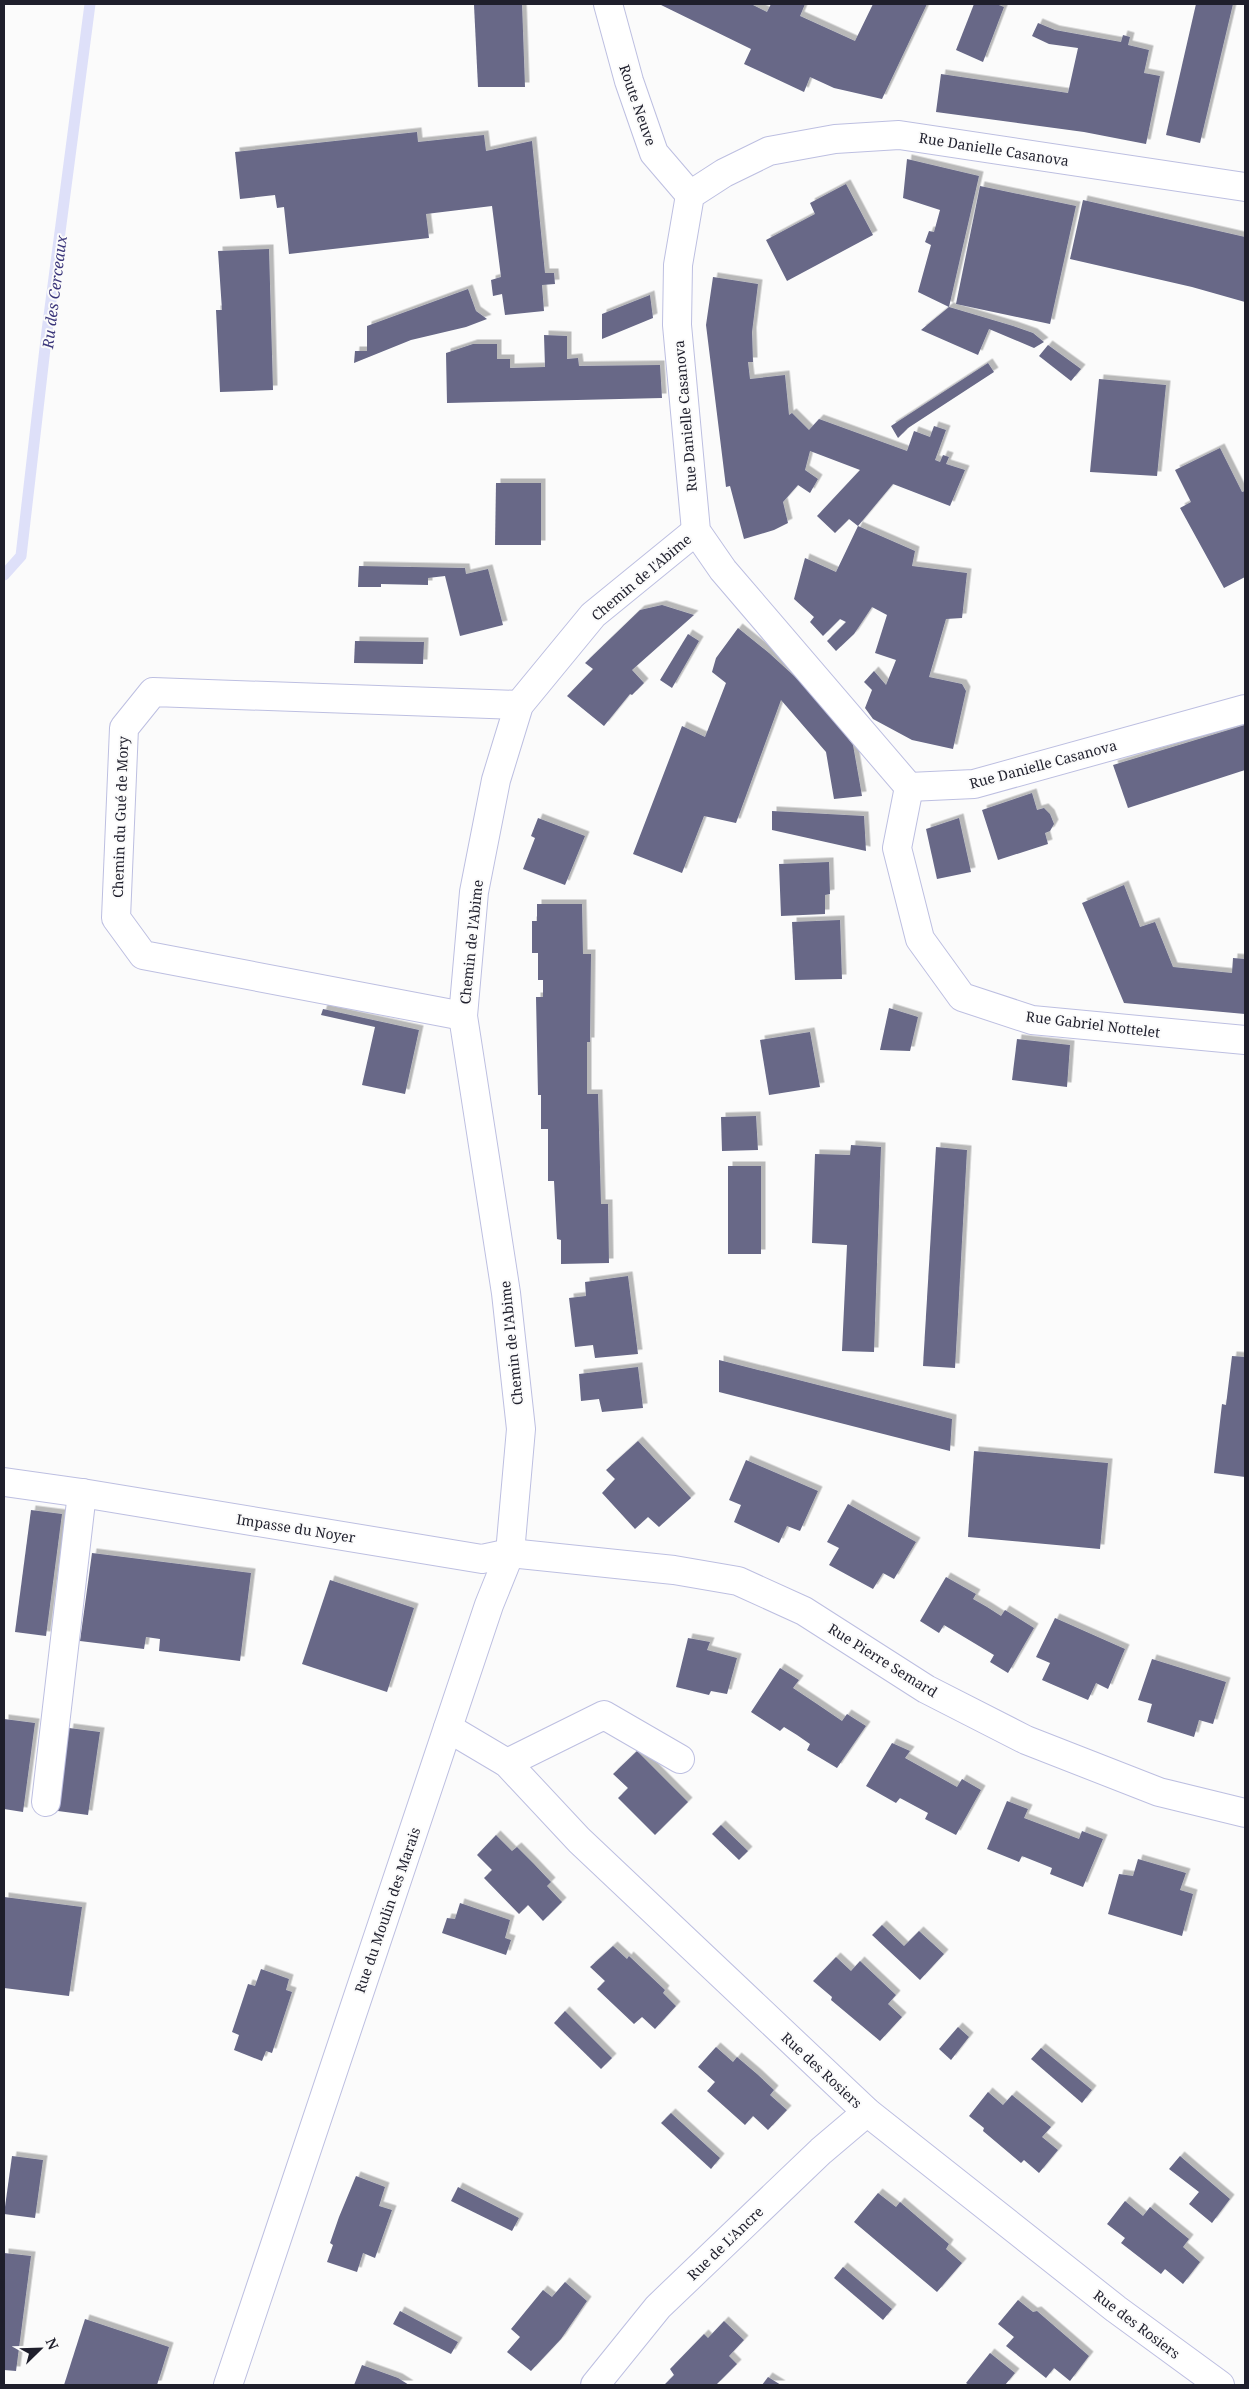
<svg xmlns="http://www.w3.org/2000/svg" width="1249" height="2389" font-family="'Noto Serif',serif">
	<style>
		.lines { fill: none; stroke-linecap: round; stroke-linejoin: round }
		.stream { stroke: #dee0f9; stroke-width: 11 }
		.building { fill: #676887; filter: url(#shadow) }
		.minor-casing { stroke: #bdbfe1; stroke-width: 30 }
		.minor { stroke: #fff; stroke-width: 28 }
		.labels { text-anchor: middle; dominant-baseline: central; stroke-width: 4; stroke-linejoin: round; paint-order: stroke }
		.street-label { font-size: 14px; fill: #1f1f2c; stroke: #fbfbfb }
		.water-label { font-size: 15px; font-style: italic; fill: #3b367b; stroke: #fbfbfb }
	</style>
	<defs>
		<filter id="shadow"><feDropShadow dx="4.5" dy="-4.5" stdDeviation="0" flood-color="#0004"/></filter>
	</defs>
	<rect width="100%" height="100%" fill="#fbfbfb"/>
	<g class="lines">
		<!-- stream -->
		<polyline class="stream" points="4,575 21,556 47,331 90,4"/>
	</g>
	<!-- building -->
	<g class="building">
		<polygon points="500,4 522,4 525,87 478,87 474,5"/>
		<polygon points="659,4 751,4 767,12 771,4 805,4 800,16 855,41 873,4 927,4 882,99 834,88 810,77 804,92 744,64 751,49"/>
		<polygon points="974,4 996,4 1004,7 983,62 956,50"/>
		<polygon points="1196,4 1233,4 1200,143 1166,135"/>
		<polygon points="1038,23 1055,30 1121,42 1123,35 1130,37 1128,45 1149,50 1144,73 1160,76 1146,144 1084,132 936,112 941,74 1068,93 1078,48 1049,44 1032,36"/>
		<polygon points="417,132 418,142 484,135 486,151 532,141 545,273 554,273 555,284 542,285 544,311 505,315 502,294 493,296 491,280 501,277 492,206 426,214 429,238 289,254 284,207 277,208 275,195 240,199 235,152"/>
		<polygon points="907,159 979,176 949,307 918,292 931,245 925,242 929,231 934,232 940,210 903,198"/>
		<polygon points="846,184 873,235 787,281 766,240 815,214 810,203"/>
		<polygon points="980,186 1076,206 1050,324 956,304"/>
		<polygon points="1083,200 1245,237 1245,302 1192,287 1070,259"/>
		<polygon points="269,249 273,390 220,392 216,310 222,310 218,251"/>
		<polygon points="713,277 758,284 752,332 753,362 748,362 750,379 785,375 789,415 792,413 809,430 819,419 907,451 914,431 930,437 934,426 946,430 935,460 940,462 943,455 949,457 946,464 965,470 950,506 893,484 858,526 849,519 835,533 817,516 860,470 810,451 805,470 818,479 810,493 798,485 783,502 788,523 774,530 744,539 730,486 726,487 706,325"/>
		<polygon points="468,289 476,311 487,319 466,327 411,340 354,363 355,351 367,351 367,326"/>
		<polygon points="650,295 653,318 602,339 602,314"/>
		<polygon points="949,307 1013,326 1033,333 1044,342 1034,348 989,329 978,355 921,330"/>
		<polygon points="544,335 567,336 567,359 578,358 579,366 660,365 662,398 447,403 446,353 473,344 497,344 497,359 510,359 510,368 545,367"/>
		<polygon points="1048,345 1081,369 1071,381 1039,356"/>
		<polygon points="988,363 994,372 908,428 898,438 891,426"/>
		<polygon points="1099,379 1166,385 1157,476 1090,472"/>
		<polygon points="1220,448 1242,492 1245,491 1245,577 1224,588 1180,508 1191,502 1175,470"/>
		<polygon points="496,483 541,483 541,545 495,545"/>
		<polygon points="858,526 915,551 912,566 967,573 962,618 946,619 929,677 962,684 966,691 953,749 912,740 873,719 865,708 872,690 864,682 874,671 886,685 896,660 875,653 887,615 872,607 854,634 836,651 827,641 846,622 840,619 823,636 810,622 814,617 794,599 805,558 836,572"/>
		<polygon points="359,566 465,568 466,574 488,569 503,625 460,636 445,576 428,578 428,585 381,584 381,587 358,587"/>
		<polygon points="662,605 694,615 632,670 644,683 632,695 630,694 604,726 567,696 593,669 585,663 640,610"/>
		<polygon points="738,628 769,653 816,696 853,745 862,796 834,799 826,752 781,700 736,823 704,816 682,873 633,854 682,726 705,737 726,683 712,672 716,658"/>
		<polygon points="688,634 699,641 672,688 660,680"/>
		<polygon points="355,641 424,642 423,664 354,663"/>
		<polygon points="1245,725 1245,770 1128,808 1113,765"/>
		<polygon points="1032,793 1037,810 1044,808 1050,814 1054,824 1050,831 1045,833 1048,844 998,860 982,810"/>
		<polygon points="772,811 864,816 866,851 772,830"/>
		<polygon points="538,818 585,836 565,885 523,869 535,838 531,836"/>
		<polygon points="959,818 971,872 937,879 926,829"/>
		<polygon points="829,862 830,894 825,895 825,914 781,916 779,864"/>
		<polygon points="1124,885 1140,927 1155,922 1173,967 1232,973 1233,958 1245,959 1245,1014 1124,1003 1082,903"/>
		<polygon points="537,904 582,904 583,954 591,954 590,1042 587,1042 587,1094 598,1094 601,1204 608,1204 609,1263 561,1264 561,1240 557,1239 554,1181 548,1181 548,1129 541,1129 541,1095 538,1095 536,997 543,997 543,980 538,980 538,953 532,953 532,921 537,921"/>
		<polygon points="840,920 842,979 795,980 792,922"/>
		<polygon points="889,1008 918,1017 910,1051 880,1050"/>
		<polygon points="323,1009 419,1030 405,1094 362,1085 375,1027 321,1015"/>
		<polygon points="810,1032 820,1087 769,1095 760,1040"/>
		<polygon points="1017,1039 1070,1045 1067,1087 1012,1080"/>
		<polygon points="756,1116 758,1150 722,1151 721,1117"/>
		<polygon points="851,1145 881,1147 874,1352 842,1351 847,1245 812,1243 815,1154 850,1155"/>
		<polygon points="936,1147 967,1150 955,1368 923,1366"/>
		<rect x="728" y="1166" width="33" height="88"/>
		<polygon points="628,1276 638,1354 595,1358 593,1345 575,1347 569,1298 586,1296 585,1282"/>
		<polygon points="1232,1356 1245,1357 1245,1477 1214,1473 1222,1404 1226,1405"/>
		<polygon points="719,1360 952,1419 950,1451 719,1392"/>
		<polygon points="638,1367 643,1408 602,1412 599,1399 581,1401 579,1374"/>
		<polygon points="638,1441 691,1498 659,1527 648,1517 635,1529 602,1493 615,1479 606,1470"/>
		<polygon points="974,1451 1108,1463 1100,1549 968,1537"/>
		<polygon points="746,1460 818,1491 800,1531 787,1526 779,1543 734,1522 741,1505 729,1500"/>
		<polygon points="848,1504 916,1542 894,1579 883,1573 873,1589 829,1565 839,1548 827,1542"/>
		<polygon points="31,1510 62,1514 46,1636 15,1632"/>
		<polygon points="92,1553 251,1573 240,1661 159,1651 160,1639 146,1637 144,1649 80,1641"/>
		<polygon points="946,1577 976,1594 973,1599 987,1607 1001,1616 1005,1610 1034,1628 1008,1673 990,1662 994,1655 944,1625 939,1633 920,1621"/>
		<polygon points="330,1580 414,1608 387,1692 302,1664"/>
		<polygon points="1055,1618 1125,1649 1108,1689 1096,1683 1088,1700 1042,1680 1050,1663 1036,1657"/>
		<polygon points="688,1638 710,1642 707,1650 737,1658 727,1694 711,1691 709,1695 676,1687"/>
		<polygon points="1152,1659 1226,1682 1213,1724 1199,1720 1194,1737 1147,1722 1152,1704 1138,1700"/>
		<polygon points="780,1668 799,1680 793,1688 817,1704 842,1721 847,1714 866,1726 837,1768 807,1750 810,1744 797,1735 784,1727 780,1731 751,1712"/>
		<polygon points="4,1719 35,1723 23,1812 4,1809"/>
		<polygon points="69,1728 100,1732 88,1815 58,1811"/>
		<polygon points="892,1743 910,1751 905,1758 957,1787 962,1779 981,1790 956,1835 925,1819 928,1813 900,1798 896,1803 866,1786"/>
		<polygon points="637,1751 688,1802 655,1835 618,1798 628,1788 613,1774"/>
		<polygon points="1007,1801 1028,1809 1024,1818 1079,1839 1082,1831 1103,1839 1083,1887 1050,1874 1052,1868 1022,1856 1019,1862 987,1849"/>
		<polygon points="721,1825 748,1851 739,1860 712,1834"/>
		<polygon points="496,1835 512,1851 517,1847 534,1864 551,1882 547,1886 562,1902 543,1921 528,1905 519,1914 484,1878 492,1870 477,1855"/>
		<polygon points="1138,1859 1186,1873 1180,1890 1193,1894 1182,1936 1108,1914 1119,1874 1133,1876"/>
		<polygon points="4,1897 82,1907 69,1996 4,1988"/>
		<polygon points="460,1903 510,1920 505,1938 511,1940 506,1955 442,1933 447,1918 455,1919"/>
		<polygon points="882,1925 904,1946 919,1931 944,1954 920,1980 872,1935"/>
		<polygon points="613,1946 627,1959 629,1956 665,1990 663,1993 676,2006 655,2029 642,2017 634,2024 597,1989 605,1981 590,1967"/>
		<polygon points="836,1957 851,1971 860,1961 896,1995 888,2004 902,2017 880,2041 831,2000 832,1997 813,1981"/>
		<polygon points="261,1969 289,1979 286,1990 292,1992 272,2053 266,2051 262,2061 234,2050 239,2035 232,2032 248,1984 255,1986"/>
		<polygon points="565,2011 612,2058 601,2069 554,2023"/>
		<polygon points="958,2027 969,2037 951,2060 939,2049"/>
		<polygon points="716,2047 733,2062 737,2057 757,2074 774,2090 770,2095 787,2110 768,2130 753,2116 745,2125 707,2091 715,2082 698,2067"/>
		<polygon points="1041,2048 1092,2090 1082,2103 1031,2059"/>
		<polygon points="988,2092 1003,2105 1012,2095 1051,2127 1042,2137 1058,2150 1039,2173 1024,2160 1021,2163 983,2131 984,2128 969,2116"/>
		<polygon points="671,2113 720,2158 711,2169 661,2123"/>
		<polygon points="12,2156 43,2160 35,2218 4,2214"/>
		<polygon points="1180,2156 1230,2199 1212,2223 1189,2204 1199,2192 1169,2169"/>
		<polygon points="356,2176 385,2187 379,2206 392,2210 375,2258 363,2253 357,2272 327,2262 333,2245 330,2243 339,2217"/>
		<polygon points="458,2187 519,2218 512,2231 451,2201"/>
		<polygon points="878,2193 896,2207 900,2202 949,2244 946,2249 962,2263 937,2292 854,2222"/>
		<polygon points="1125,2201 1143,2216 1150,2207 1189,2239 1183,2247 1200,2262 1183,2284 1165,2269 1161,2274 1121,2243 1125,2238 1107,2224"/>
		<polygon points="4,2253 31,2256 16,2371 4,2370"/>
		<polygon points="843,2267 892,2309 883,2320 834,2278"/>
		<polygon points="565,2282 587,2301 561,2339 531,2371 507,2352 520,2337 511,2329 543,2290 552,2297"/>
		<polygon points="1018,2300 1033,2312 1037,2311 1089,2356 1070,2381 1054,2368 1046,2378 1006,2346 1014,2337 998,2324"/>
		<polygon points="400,2311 458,2342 451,2354 393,2324"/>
		<polygon points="85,2319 169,2347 157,2385 64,2385"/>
		<polygon points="724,2321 744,2340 729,2356 737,2364 716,2385 664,2385 674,2375 670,2369 704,2334 708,2338"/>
		<polygon points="990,2353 1015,2373 1005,2385 969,2385 966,2383"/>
		<polygon points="362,2365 398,2378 409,2385 354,2385"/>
		<polygon points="768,2377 781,2385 762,2385"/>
	</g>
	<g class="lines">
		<defs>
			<g id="minor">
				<polyline points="608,4 629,81 654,153 690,195"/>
				<polyline points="909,787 723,570 696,531 677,325 678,265 690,195 724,173 769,151 835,139 899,135 1245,187"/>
				<polyline points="909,787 897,848 920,939 962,997 1032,1020 1245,1040"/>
				<polyline points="909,787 974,784 1245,709"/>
				<polyline points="463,1016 143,955 116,918 124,728 153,692 519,705"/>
				<polyline points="4,1482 82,1493 482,1559 510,1553 674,1570 738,1581 804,1611 926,1689 1026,1740 1159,1792 1245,1813"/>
				<polyline points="448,1728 507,1763 579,1840 867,2112 1116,2309 1220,2385"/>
				<polyline points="507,1763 604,1715 680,1759"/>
				<polyline points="46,1802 82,1493"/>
				<polyline points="228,2385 489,1605 510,1553 521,1429 506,1293 463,1016 474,892 496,780 519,705 593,615 696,531"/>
				<polyline points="595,2385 658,2307 821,2151 867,2112"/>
			</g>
		</defs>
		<!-- minor casing -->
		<use href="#minor" class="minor-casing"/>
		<!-- minor -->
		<use href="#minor" class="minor"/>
	</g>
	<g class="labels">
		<!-- street labels -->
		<g class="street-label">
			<text transform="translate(638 105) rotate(71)">Route Neuve</text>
			<text transform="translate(994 149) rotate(9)">Rue Danielle Casanova</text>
			<text transform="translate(685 416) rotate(-95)">Rue Danielle Casanova</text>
			<text transform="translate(641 577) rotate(-40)">Chemin de l'Abime</text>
			<text transform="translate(1043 764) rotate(-15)">Rue Danielle Casanova</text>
			<text transform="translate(120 817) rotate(-88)">Chemin du Gué de Mory</text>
			<text transform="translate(471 942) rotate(-84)">Chemin de l'Abime</text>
			<text transform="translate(1093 1024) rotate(7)">Rue Gabriel Nottelet</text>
			<text transform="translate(511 1343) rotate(-96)">Chemin de l'Abime</text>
			<text transform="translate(296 1528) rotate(9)">Impasse du Noyer</text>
			<text transform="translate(883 1660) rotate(32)">Rue Pierre Semard</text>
			<text transform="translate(387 1910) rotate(-71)">Rue du Moulin des Marais</text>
			<text transform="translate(822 2070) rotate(43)">Rue des Rosiers</text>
			<text transform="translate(725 2243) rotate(-44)">Rue de L'Ancre</text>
			<text transform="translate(1137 2324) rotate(37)">Rue des Rosiers</text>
		</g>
		<!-- water labels -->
		<g class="water-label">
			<text transform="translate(54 292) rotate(-83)">Ru des Cerceaux</text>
		</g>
	</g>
	<!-- border -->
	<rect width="1249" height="2389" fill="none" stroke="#1f1f2c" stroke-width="10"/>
	<!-- north arrow -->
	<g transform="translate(40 2349) rotate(67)" stroke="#fbfbfb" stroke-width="4" paint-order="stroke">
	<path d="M0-4L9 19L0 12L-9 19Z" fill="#1f1f2c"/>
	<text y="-8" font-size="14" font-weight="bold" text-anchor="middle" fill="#1f1f2c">N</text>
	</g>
</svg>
